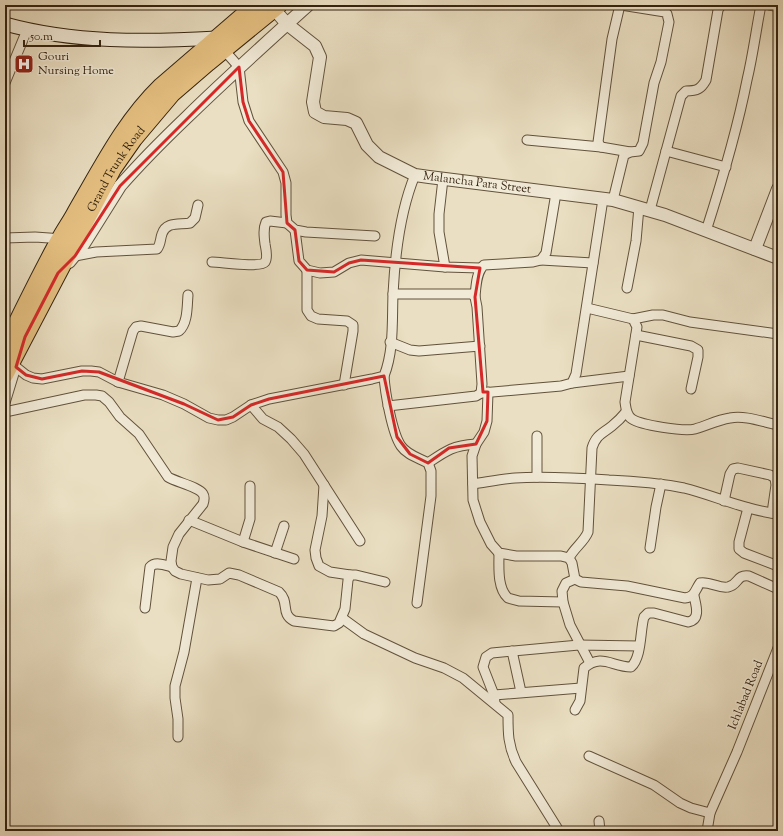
<svg xmlns="http://www.w3.org/2000/svg" width="783" height="836" font-family="'Sorts Mill Goudy',serif">
	<style>
		.lines { fill: none; stroke-linecap: round; stroke-linejoin: round }
		.minor-casing { stroke: #62523c; stroke-width: 11 }
		.tertiary-casing { stroke: #62523c; stroke-width: 14 }
		.secondary-casing { stroke: #342310; stroke-width: 15 }
		.trunk-casing { stroke: #342310; stroke-width: 18 }
		.minor { stroke: #f1ead7; stroke-width: 9 }
		.tertiary { stroke: #f1ead7; stroke-width: 12 }
		.secondary { stroke: #f1ead7; stroke-width: 13 }
		.trunk { stroke: #e5c081; stroke-width: 16 }
		.marked { fill: none; stroke: #d62828; stroke-width: 3; stroke-linejoin: round }
		.labels { text-anchor: middle; dominant-baseline: central; stroke-width: 3; stroke-linejoin: round; paint-order: stroke }
		.poi-label { font-size: 12px; fill: #342310; stroke: #f1ead7; text-anchor: start }
		.street-label { font-size: 12px; fill: #342310; stroke: #f1ead7 }
	</style>
	<rect width="100%" height="100%" fill="#eadfc2"/>
	<filter id="stains"><feTurbulence type="fractalNoise" baseFrequency=".005" numOctaves="4"/><feColorMatrix values="0 0 0 0 .2 0 0 0 0 .09 0 0 0 0 .02 0 0 0 .5 -.17"/></filter>
	<radialGradient id="worn" r=".72"><stop offset=".6" stop-color="#630" stop-opacity="0"/><stop offset="1" stop-color="#630" stop-opacity=".3"/></radialGradient>
	<g class="lines">
		<defs>
			<g id="minor">
				<polyline points="620,5 612,39 598,142 601,147 630,152"/>
				<polyline points="769,5 778,7"/>
				<polyline points="224,50 239,67 243,102 249,121 283,172 286,183 286,215 287,223 295,230 306,232 375,236"/>
				<polyline points="5,83 27,30"/>
				<polyline points="527,140 601,147"/>
				<polyline points="666,151 726,167"/>
				<polyline points="443,179 439,214 439,232 445,267"/>
				<polyline points="613,200 624,155 630,152 639,151 643,143 654,83 661,62 669,22 667,14 665,12 621,5"/>
				<path d="M 650,210 L 681,96 L 686,91 C 697,91 701,89 706,80 L 718,10 L 721,5"/>
				<polyline points="295,230 299,261 307,270 320,273 334,272 349,263 361,260 445,267 480,268"/>
				<path d="M 706,231 C 722,181 737,131 747,80 C 753,55 756,30 761,5"/>
				<polyline points="5,238 35,237 63,239"/>
				<path d="M 75,256 L 96,252 L 157,249 C 161,244 160,239 162,234 C 166,221 180,225 190,223 L 195,218 L 198,205"/>
				<polyline points="541,260 593,263"/>
				<path d="M 212,262 C 221,262 260,268 265,262 C 268,258 266,249 265,244 C 264,236 263,229 266,222 L 270,221 L 287,223"/>
				<polyline points="307,270 307,310 311,316 318,319 347,321 353,325 353,331 344,385"/>
				<polyline points="627,288 636,241 639,207"/>
				<path d="M 475,297 C 476,287 476,272 484,265 L 533,262 L 541,260 L 546,253 L 556,193"/>
				<path d="M 587,308 L 633,319 L 637,327 L 625,402 C 626,408 626,415 632,419 C 641,425 684,432 695,429 C 706,426 717,420 730,418 C 745,415 763,422 778,425"/>
				<polyline points="633,319 653,315 663,315 690,322 778,334"/>
				<polyline points="636,335 691,346 698,350 698,357 691,389"/>
				<polyline points="390,342 410,350 419,351 480,346"/>
				<path d="M 16,367 L 26,375 L 33,378 L 42,379 L 82,371 L 91,371 L 99,372 L 118,382 L 163,395 L 184,404 L 209,418 L 218,420 L 226,420 L 233,417 L 251,405 L 269,399 L 372,379 L 384,376 C 394,351 392,321 393,294 C 395,254 400,211 415,175"/>
				<path d="M 384,376 C 385,392 392,433 401,446 C 407,455 419,458 428,463 L 431,471 L 431,496 L 417,603"/>
				<path d="M 118,382 L 133,331 L 136,327 L 141,326 L 173,332 L 179,331 C 188,323 187,306 188,295"/>
				<polyline points="572,383 629,376"/>
				<path d="M 488,392 L 487,421 L 484,432 L 476,444 L 472,456 L 473,500 L 480,522 L 491,544 L 499,553 L 516,556 L 561,556 L 569,558 L 572,563 L 575,579 L 581,582 L 627,586 L 685,598 C 695,597 695,590 700,583 C 710,581 719,589 728,587 C 739,585 736,574 749,576 L 778,589"/>
				<polyline points="481,393 561,386 572,383 576,374 603,199"/>
				<polyline points="5,403 16,367"/>
				<polyline points="251,405 263,419 278,427 291,439 304,454 360,541"/>
				<polyline points="388,406 476,396 481,393 482,384 477,307 475,297 472,294 393,294"/>
				<path d="M 5,412 L 84,395 L 96,395 L 102,396 L 109,402 L 120,417 L 139,434 L 168,477 C 176,482 199,487 203,494 C 205,497 204,501 203,504 L 179,534 L 173,547 L 171,561 L 172,567 L 175,571 L 181,574 L 208,580 L 220,579 L 229,573 L 239,575 L 279,592 C 290,602 280,614 294,621 L 334,626 L 339,623 L 345,609 L 348,580 L 350,575 L 356,575 L 385,582"/>
				<path d="M 428,463 C 447,450 452,446 476,444"/>
				<polyline points="537,477 537,436"/>
				<path d="M 473,484 C 487,482 501,479 515,478 C 546,476 578,478 609,480 C 634,481 659,483 684,488 C 716,496 745,510 778,514"/>
				<polyline points="324,485 322,516 315,550 316,558 319,566 330,572 350,575"/>
				<polyline points="724,501 730,474 733,469 738,468 770,475 775,478 776,485 772,513"/>
				<polyline points="748,508 739,542 739,549 744,553 778,566"/>
				<polyline points="189,520 243,542 294,559"/>
				<polyline points="243,542 250,519 250,486"/>
				<polyline points="650,548 656,507 661,484"/>
				<polyline points="275,553 284,526"/>
				<path d="M 499,553 C 499,567 497,588 508,598 L 519,601 L 563,602"/>
				<path d="M 569,558 C 574,548 584,542 588,532 L 592,448 C 596,435 602,434 612,426 C 617,422 622,417 626,412"/>
				<polyline points="575,579 566,583 562,591 563,602 570,625 590,663"/>
				<path d="M 145,608 L 150,567 C 155,561 165,565 172,567"/>
				<path d="M 342,618 L 364,634 L 415,658 L 444,668 L 463,678 L 508,715 C 508,733 508,745 516,762 L 559,831"/>
				<polyline points="512,651 521,692"/>
				<polyline points="494,695 581,688"/>
				<polyline points="495,703 494,695 483,667 486,657 492,653 579,645 639,646"/>
				<path d="M 575,710 L 580,701 L 584,668 C 602,653 612,667 631,667 C 642,657 640,630 644,617 L 648,613 L 654,613 L 688,622 C 701,620 696,605 694,596"/>
				<polyline points="178,737 178,719 175,698 175,686 184,652 197,578"/>
				<polyline points="589,756 654,785 680,803 691,808 710,813"/>
				<polyline points="599,821 600,831"/>
				<polyline points="707,831 710,813 737,752 778,648"/>
			</g>
			<g id="tertiary">
				<path id="s1" d="M 274,9 L 287,24 L 315,46 L 320,57 L 313,102 L 315,112 L 324,117 L 347,119 L 356,123 L 367,145 L 379,157 L 415,175 L 429,177 L 613,200 L 665,215 L 778,258"/>
				<polyline points="755,249 778,189"/>
				<path d="M 69,262 L 83,245 L 120,186 C 141,162 164,139 187,117 C 227,78 267,42 308,5"/>
			</g>
			<path id="secondary" d="M 5,24 C 74,43 146,42 217,38"/>
			<g id="trunk">
				<path d="M 5,346 C 23,310 40,274 59,240 C 64,230 71,221 76,211 C 102,167 124,122 161,86 L 255,5"/>
				<path id="s2" d="M 5,375 L 113,169 L 134,139 L 172,94 L 208,63 L 279,5"/>
			</g>
		</defs>
		<!-- minor casing -->
		<use href="#minor" class="minor-casing"/>
		<!-- tertiary casing -->
		<use href="#tertiary" class="tertiary-casing"/>
		<!-- secondary casing -->
		<use href="#secondary" class="secondary-casing"/>
		<!-- trunk casing -->
		<use href="#trunk" class="trunk-casing"/>
		<!-- minor -->
		<use href="#minor" class="minor"/>
		<!-- tertiary -->
		<use href="#tertiary" class="tertiary"/>
		<!-- secondary -->
		<use href="#secondary" class="secondary"/>
		<!-- trunk -->
		<use href="#trunk" class="trunk"/>
	</g>
	<!-- marked area -->
	<path class="marked" d="M 239,67 L 243,102 L 249,121 L 283,172 L 287,223 L 295,230 L 299,261 L 307,270 L 334,272 L 349,263 L 361,260 L 480,268 L 475,297 L 483,392 L 488,392 L 487,421 L 476,444 L 449,448 L 428,463 L 410,454 L 397,437 L 384,376 L 269,399 L 251,405 L 233,417 L 218,420 L 184,404 L 99,372 L 82,371 L 42,379 L 26,375 L 16,367 L 25,337 L 58,273 L 75,256 L 120,186 Z"/>
	<!-- icons -->
	<defs>
		<symbol id="hospital-square" viewBox="-11 -11 22 22"><rect x="-9" y="-9" width="18" height="18" rx="4" fill="#8f2418" stroke="#f1ead7"/><path d="M-5-5h3v3.5h4V-5h3V5h-3V1.5h-4V5h-3Z" fill="#fff"/></symbol>
	</defs>
	<g fill-rule="evenodd">
		<use href="#hospital-square" x="13" y="53" width="22" height="22"/>
	</g>
	<g class="labels">
		<!-- poi labels -->
		<g class="poi-label">
			<text x="38" y="57">Gouri<tspan x="38" dy="14">Nursing Home</tspan></text>
		</g>
		<!-- street labels -->
		<g class="street-label">
			<text stroke="none"><textPath href="#s2" startOffset="234">Grand Trunk Road</textPath></text>
			<text stroke="none"><textPath href="#s1" startOffset="311">Malancha Para Street</textPath></text>
			<text transform="translate(746 695) rotate(-68)">Ichlabad Road</text>
		</g>
	</g>
	<!-- margin -->
	<rect width="783" height="836" fill="none" stroke="#eadfc2" stroke-width="20"/>
	<rect x="6" y="6" width="771" height="824" fill="none" stroke="#342310" stroke-width="2"/>
	<rect x="10" y="10" width="763" height="816" fill="none" stroke="#342310"/>
	<!-- scale -->
	<path d="M24 40v6h76v-6" fill="none" stroke="#342310" stroke-width="2"/>
	<text x="30" y="40" font-size="12" fill="#342310" stroke="#f1ead7" stroke-width="3" paint-order="stroke">50 m</text>
	<rect width="100%" height="100%" filter="url(#stains)"/>
	<rect width="100%" height="100%" fill="url(#worn)"/>
</svg>
